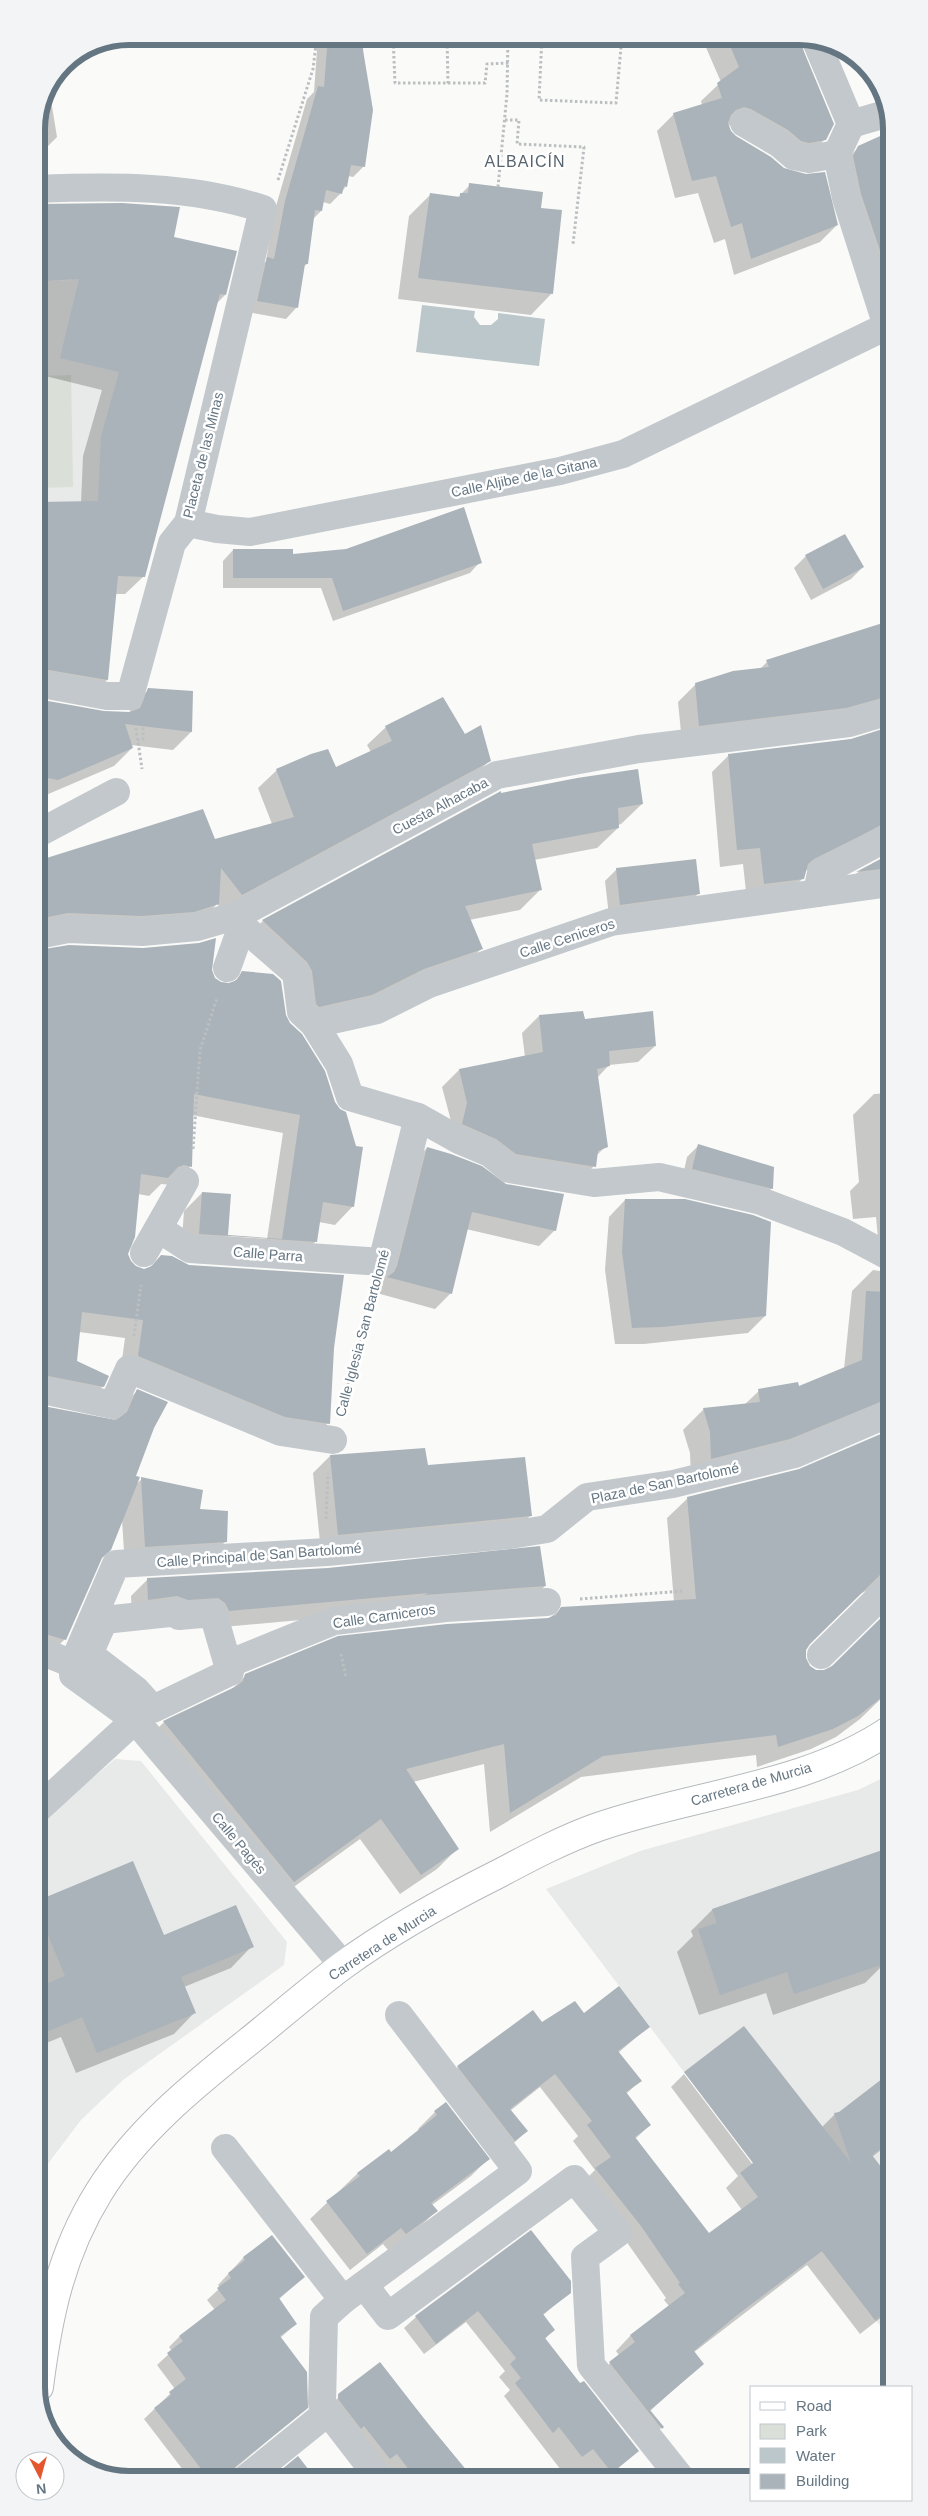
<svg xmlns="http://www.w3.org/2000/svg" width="928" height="2516" font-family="Arial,sans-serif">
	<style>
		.built { fill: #e8e9e9 }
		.green { fill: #dadfd7 }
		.water { fill: #bbc7cb }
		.shadow { fill: #0003; fill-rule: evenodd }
		.building { fill: #aab3b9 }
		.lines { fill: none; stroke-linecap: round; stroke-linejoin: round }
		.major-casing { stroke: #b5babe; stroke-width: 30 }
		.path { stroke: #bbbfc2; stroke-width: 3; stroke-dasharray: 2.5 2.5; stroke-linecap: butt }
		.minor { stroke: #c3c8cc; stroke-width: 28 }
		.major { stroke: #fff; stroke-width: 28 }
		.labels { text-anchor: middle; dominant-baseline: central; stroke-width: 5; stroke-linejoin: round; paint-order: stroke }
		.street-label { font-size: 14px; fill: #657683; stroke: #fff }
		.quarter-label { font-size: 16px; letter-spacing: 1px; fill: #57646e; stroke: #fff }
		.rim { fill: none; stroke: #657683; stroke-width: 6 }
	</style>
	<rect width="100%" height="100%" fill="#fafaf8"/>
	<!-- built -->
	<g class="built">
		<polygon points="44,229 47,281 71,280 71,258 153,259 96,562 37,563 37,230"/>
		<polygon points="115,1759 141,1761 287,1942 284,1965 123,2080 81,2120 44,2169 39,2181 39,1823"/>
		<polygon points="891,1774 892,2338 875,2320 733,2137 546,1889 640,1851 858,1790"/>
	</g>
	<!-- green -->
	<polygon class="green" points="71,375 73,487 37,488 37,376"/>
	<!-- water -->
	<polygon class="water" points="422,305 475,311 474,317 480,325 491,325 498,319 498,313 545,319 539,366 416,352"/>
	<!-- shadow -->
	<g class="shadow">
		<polygon points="318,36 363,36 364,166 353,177 348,176 346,186 341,193 330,204 323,202 321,211 312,220 307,264 303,267 296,308 286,319 247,312 257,270 266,261 274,213 307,99 314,92"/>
		<polygon points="701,36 800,36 825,139 808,157 771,147 727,124 730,132 837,225 820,242 734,275 725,239 714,243 698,193 675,198 657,131 674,114 702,105 701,101 721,82"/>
		<polygon points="50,94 57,137 40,154 42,173 37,178 36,123"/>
		<polygon points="889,133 889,344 847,210 843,163 859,147"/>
		<polygon points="470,185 540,209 552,293 531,315 398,299 409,216 430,195 457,198"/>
		<polygon points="122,205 172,238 225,295 216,304 144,576 125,594 115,594 107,680 88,698 37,688 37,504 81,503 83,456 102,390 37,374 37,206"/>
		<polygon points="233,550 292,556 480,562 470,573 333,621 321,588 223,588 223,561"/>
		<polygon points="806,556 863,567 851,579 811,600 794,568"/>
		<polygon points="889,622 890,893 841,888 857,873 889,854 887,846 872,837 805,871 803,878 785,896 747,901 743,864 720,867 712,772 729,755 854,739 887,728 887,724 682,742 678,702 695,685 759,670 767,662"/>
		<polygon points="149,689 191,732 173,750 131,745 132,748 114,766 46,795 43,812 37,817 37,700 107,713 129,713 131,708"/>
		<polygon points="386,727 464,736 490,760 472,778 224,912 217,904 199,922 38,933 37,862 214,841 272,824 258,788 277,770 336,768 371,752 367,745"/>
		<polygon points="500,793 501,795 642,804 621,824 618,825 618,828 597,848 534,860 540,890 520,910 469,920 481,949 461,969 298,1027 286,982 242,941 263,921"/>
		<polygon points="617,869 699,893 687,905 609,916 605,881"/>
		<polygon points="38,951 210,970 214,979 221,984 232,984 243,972 284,1015 353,1206 335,1225 319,1222 316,1241 297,1260 181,1252 184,1211 202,1193 230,1195 226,1236 267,1239 283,1133 192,1115 190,1167 172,1185 161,1184 149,1196 138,1194 127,1252 129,1261 135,1267 145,1270 149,1268 161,1256 333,1348 328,1423 310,1441 120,1374 125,1338 79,1332 75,1361 103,1386 85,1405 38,1396"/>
		<polygon points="539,1016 584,1020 655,1046 638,1062 609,1065 597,1078 606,1146 595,1157 593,1167 576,1184 499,1171 451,1121 442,1087 459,1070 525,1057 522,1033"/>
		<path d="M 890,1093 L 891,1689 L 860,1719 L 836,1737 L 811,1749 L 757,1767 L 756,1755 L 581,1777 L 490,1832 L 484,1764 L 413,1782 L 457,1849 L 437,1869 L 400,1894 L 360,1839 L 273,1902 L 143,1743 L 164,1722 L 230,1691 L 246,1675 L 548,1619 L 562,1608 L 674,1602 L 667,1518 L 688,1498 L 801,1470 L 885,1434 L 884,1427 L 691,1478 L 690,1453 L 683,1430 L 704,1409 L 744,1405 L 759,1391 L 798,1388 L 844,1369 L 852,1291 L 873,1270 L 887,1272 L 879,1249 L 876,1217 L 853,1219 L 850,1191 L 859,1182 L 853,1115 L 874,1094 ZM 866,1591 L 874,1591 L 886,1604 L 886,1611 L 882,1618 L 832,1667 L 825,1671 L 817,1671 L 809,1666 L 805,1659 L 805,1651 L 809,1644 L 858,1595 Z"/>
		<polygon points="699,1145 772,1188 760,1200 682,1180 687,1157"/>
		<polygon points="427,1148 555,1230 539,1246 466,1229 451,1293 435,1309 373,1292 382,1283 411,1164"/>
		<polygon points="625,1200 765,1316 748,1333 644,1344 615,1344 605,1270 609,1217"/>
		<polygon points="137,1391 153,1428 134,1477 135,1485 142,1479 199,1510 225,1542 204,1563 125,1567 122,1520 100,1560 65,1639 47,1657 38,1655 38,1406 113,1421 119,1409"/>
		<polygon points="424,1450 426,1466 531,1515 514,1532 321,1552 313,1473 330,1456"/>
		<polygon points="329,1569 545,1586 528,1603 411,1610 212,1628 132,1616 131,1596 148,1579"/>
		<polygon points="891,1848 891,1951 883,1954 886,1962 865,1983 773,2015 766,1993 699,2015 677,1952 693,1936 691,1931 712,1910"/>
		<polygon points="132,1862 163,1936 252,1946 231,1968 184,1987 195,2012 174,2034 76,2073 61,2037 39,2046 39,1902"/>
		<polygon points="584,2014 648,2027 618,2053 640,2081 626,2094 650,2125 635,2139 709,2235 742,2210 726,2188 738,2176 671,2087 684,2074 756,2169 821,2128 835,2114 840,2113 891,2073 891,2142 872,2157 891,2182 892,2309 860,2334 807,2265 693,2353 702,2364 650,2411 662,2427 646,2442 595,2377 619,2355 616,2351 630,2336 669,2306 664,2300 666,2298 626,2241 581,2184 595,2170 573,2141 578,2136 540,2087 510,2111 526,2131 512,2145 444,2081 458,2067 542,2023"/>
		<polygon points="435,2112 488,2159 471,2176 432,2205 436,2211 419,2228 388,2250 383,2244 350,2270 310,2219 358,2173 391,2154 420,2131 418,2129"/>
		<polygon points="244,2257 304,2277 278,2300 296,2324 280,2338 306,2408 233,2470 228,2479 190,2479 144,2419 175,2389 157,2365 172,2351 169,2347 179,2337 215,2310 207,2300 220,2288 218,2285"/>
		<polygon points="570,2292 542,2316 553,2330 545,2339 580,2385 638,2451 607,2477 559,2478 564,2474 504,2396 510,2390 499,2377 505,2371 466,2322 424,2354 404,2328 416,2317"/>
		<polygon points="380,2364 472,2478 395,2478 385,2465 327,2407"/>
	</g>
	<!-- building -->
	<g class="building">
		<polygon points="328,36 364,36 363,50 373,110 365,167 351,165 347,187 344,186 342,194 326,190 322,211 315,210 308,264 305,264 298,308 257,301 267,257 274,259 285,201 318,86 324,87"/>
		<polygon points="726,36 801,36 802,47 834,124 826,140 809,143 801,141 788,130 751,109 744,107 736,110 731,115 728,123 731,131 736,136 771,157 784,168 806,174 825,172 838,225 751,259 742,223 731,227 716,176 692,181 673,113 722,98 717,83 739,67"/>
		<polygon points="889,132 889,277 861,194 853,156 858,146"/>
		<polygon points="469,183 543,192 541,208 562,210 553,294 418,278 430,193 460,197 460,193 468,193"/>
		<polygon points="122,203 180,207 174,237 237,251 226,295 220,294 145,577 118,576 108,680 37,668 37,502 98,501 101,437 119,372 60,358 79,279 47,281 44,229 37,230 37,204"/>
		<polygon points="464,507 482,563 343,611 332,578 233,578 233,549 293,549 293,554 346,549"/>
		<polygon points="845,534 864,567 823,589 805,555"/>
		<polygon points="889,621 889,696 846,708 699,726 695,683 733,671 769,667 766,660"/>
		<polygon points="148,688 193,691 192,732 125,724 133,748 58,780 37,776 37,699 104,711 130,712 140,708"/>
		<polygon points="443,697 465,734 481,725 491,761 242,895 221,868 219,904 194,912 142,916 68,913 38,919 37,861 203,809 215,839 294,817 276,769 311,754 328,749 336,767 392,741 385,726"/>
		<polygon points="889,727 890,821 814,859 808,864 804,879 764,884 760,848 737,850 728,754 851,739"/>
		<polygon points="638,769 643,804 618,808 619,828 532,844 542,890 465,906 483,949 424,969 372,995 319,1007 316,1004 312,971 307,962 262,920 501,791 501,793 577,778"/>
		<polygon points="890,854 890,868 856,872"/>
		<polygon points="696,859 700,894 620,905 616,868"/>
		<polygon points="216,938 212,970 215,978 221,982 229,983 237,980 242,971 273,974 281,981 286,1015 290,1023 302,1034 325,1071 335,1102 340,1109 346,1112 356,1146 363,1147 354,1207 323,1202 317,1242 199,1234 202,1192 231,1194 228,1235 282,1239 300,1115 194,1094 192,1167 184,1165 178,1167 168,1178 141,1174 135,1237 128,1254 131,1261 136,1266 144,1269 152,1266 161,1255 172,1256 189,1265 344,1275 334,1348 330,1424 285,1417 138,1356 143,1320 82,1312 77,1361 109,1376 104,1387 38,1374 38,950 69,945 143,948 199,943"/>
		<polygon points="583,1011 585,1019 653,1011 656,1046 609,1051 610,1066 597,1069 608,1147 598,1151 596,1167 516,1154 496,1139 462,1124 467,1103 459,1069 543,1052 539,1015"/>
		<polygon points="698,1144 774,1167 773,1189 692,1169"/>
		<polygon points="427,1147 451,1154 482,1166 506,1184 564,1194 556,1231 472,1212 452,1294 387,1277 394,1272 397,1266"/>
		<polygon points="625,1199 685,1199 753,1215 771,1222 766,1316 662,1327 632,1328 622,1252"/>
		<polygon points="866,1291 890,1292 890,1398 790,1439 711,1459 710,1432 703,1408 760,1402 758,1389 798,1382 799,1386 862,1360"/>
		<polygon points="137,1389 168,1402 154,1428 136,1476 140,1477 111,1550 102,1558 66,1640 38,1632 38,1405 116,1420 127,1412"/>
		<polygon points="890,1430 891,1571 880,1575 810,1644 806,1650 806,1658 810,1666 816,1670 824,1670 832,1666 891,1608 891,1690 858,1716 833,1729 778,1747 776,1735 603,1756 510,1813 504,1744 406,1769 459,1849 421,1875 381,1819 294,1882 163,1721 237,1686 243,1681 245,1674 338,1636 447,1624 548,1618 556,1615 561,1607 696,1599 687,1497 799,1469"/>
		<polygon points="425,1448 428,1465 525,1457 532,1516 338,1535 330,1455"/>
		<polygon points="141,1477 203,1490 200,1509 228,1511 227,1542 145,1547"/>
		<polygon points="540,1546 546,1586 424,1595 428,1593 229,1611 225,1603 218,1598 188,1600 177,1596 148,1600 147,1578 328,1568"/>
		<polygon points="891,1847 891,1938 880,1941 887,1963 794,1994 787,1972 720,1995 698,1929 717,1923 712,1909"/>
		<polygon points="133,1861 164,1935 236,1905 254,1947 181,1977 196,2013 97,2053 82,2017 39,2035 39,1987 65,1976 39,1913 39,1900"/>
		<polygon points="619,1986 650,2027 618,2051 642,2081 626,2092 651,2125 635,2137 709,2233 758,2197 740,2173 753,2163 684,2072 744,2026 851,2163 834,2113 839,2112 891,2072 891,2140 872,2155 891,2180 892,2307 875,2320 822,2251 737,2315 694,2351 704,2364 650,2410 664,2427 662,2429 609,2362 635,2342 630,2335 685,2293 678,2284 680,2283 641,2226 595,2168 611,2157 587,2125 592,2121 555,2074 510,2109 528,2131 515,2141 457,2066 533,2010 542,2022 575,2001 584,2013"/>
		<polygon points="446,2102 490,2159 431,2203 438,2211 406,2234 401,2228 367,2254 326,2201 360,2176 357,2173 389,2149 391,2152 437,2115 434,2111"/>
		<polygon points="531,2230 571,2281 571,2293 543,2314 555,2330 545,2338 580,2383 584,2381 639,2451 612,2473 593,2449 582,2457 559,2427 553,2433 515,2383 521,2378 510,2364 516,2358 478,2311 436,2344 415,2316"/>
		<polygon points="272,2235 305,2277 279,2298 297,2324 280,2336 307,2372 308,2408 235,2467 230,2479 209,2479 154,2408 171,2395 169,2392 186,2379 167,2353 183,2341 179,2336 226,2300 217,2288 231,2278 228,2273 245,2260 243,2257"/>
		<polygon points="380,2362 429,2425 473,2478 415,2478 397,2454 390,2459 364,2426 361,2429 338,2399 338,2394"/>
		<polygon points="298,2456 316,2479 270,2479"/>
	</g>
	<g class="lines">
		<defs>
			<path id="major" d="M 39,2387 C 48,2316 61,2253 99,2192 C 136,2132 194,2085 248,2042 C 279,2017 310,1990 342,1966 C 391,1930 446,1900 500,1873 C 532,1856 564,1839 598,1827 C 692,1794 807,1787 891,1729"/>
		</defs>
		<!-- major casing -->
		<use href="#major" class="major-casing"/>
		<!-- path -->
		<g class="path">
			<polyline points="393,36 395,83 485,83 487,64 509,63"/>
			<polyline points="447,36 448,84"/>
			<polyline points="542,36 539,100 616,103 622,36"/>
			<polyline points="541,42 713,42 711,36"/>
			<polyline points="505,120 519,120 517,144 584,147 573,244"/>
			<polyline points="278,180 313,69 317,36"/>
			<polyline points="498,187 507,94 508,36"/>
			<polyline points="136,728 142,769"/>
			<polyline points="137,740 143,739 143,726"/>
			<polyline points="193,1149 200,1050 217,998"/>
			<polyline points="134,1336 141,1285"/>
			<polyline points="341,1408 375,1294"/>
			<polyline points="326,1519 328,1473"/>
			<polyline points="580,1599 683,1591"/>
			<polyline points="341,1654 346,1677"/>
		</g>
		<!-- minor -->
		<g class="minor">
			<polyline points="816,41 851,124"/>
			<polyline points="744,123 780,144 794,156 809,159 837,154"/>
			<polyline points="851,124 889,113"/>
			<path d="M 37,189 C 112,186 191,185 263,209 L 188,523 L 172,543 L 130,696 L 107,696 L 37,683"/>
			<polyline points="188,523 217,529 250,532 560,471 623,454 887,326 846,198 837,154 851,124"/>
			<polyline points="37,834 116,792"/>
			<polyline points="817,893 821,873 890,836"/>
			<polyline points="238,915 242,926 296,973 301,1012 314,1024 339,1064 350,1097 418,1117 459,1140 490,1153 509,1169 594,1183 659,1177 758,1200 843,1232 890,1257"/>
			<polyline points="38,935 68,929 142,932 197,927 238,915 497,775 639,749 849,723 889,711"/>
			<polyline points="227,968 242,926"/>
			<polyline points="314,1024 377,1010 429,984 611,922 890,883"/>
			<polyline points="159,1229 190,1249 382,1262 418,1117"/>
			<polyline points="144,1253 185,1181"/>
			<polyline points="38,1389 113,1405 129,1369 281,1432 333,1440"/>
			<polygon points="179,1612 179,1616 213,1613 230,1672 153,1709 136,1690 89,1654 104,1620"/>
			<polyline points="38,1650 73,1664 86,1661 89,1663"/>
			<polyline points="821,1655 891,1586"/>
			<polyline points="228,1664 334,1621 446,1608 547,1602"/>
			<polyline points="39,1808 135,1720"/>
			<polyline points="343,1965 135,1720 73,1675 73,1664 116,1564 327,1552 510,1535 547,1529 587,1497 673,1484 795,1454 890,1413"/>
			<polyline points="225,2148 343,2300"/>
			<polyline points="364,2285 388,2316 574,2179 618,2233 585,2257 591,2365 680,2477"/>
			<polyline points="328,2412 379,2478"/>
			<polyline points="245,2479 328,2412 322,2404 324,2317 343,2300 518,2171 399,2015"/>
		</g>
		<!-- major -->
		<use href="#major" class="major"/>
	</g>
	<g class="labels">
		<!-- street labels -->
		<g class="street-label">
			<text transform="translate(203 455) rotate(-76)">Placeta de las Minas</text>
			<text transform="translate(524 477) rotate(-12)">Calle Aljibe de la Gitana</text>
			<text transform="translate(440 806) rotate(-28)">Cuesta Alhacaba</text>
			<text transform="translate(567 938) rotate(-18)">Calle Ceniceros</text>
			<text transform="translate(268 1254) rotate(4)">Calle Parra</text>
			<text transform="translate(362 1333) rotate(-75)">Calle Iglesia San Bartolomé</text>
			<text transform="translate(665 1483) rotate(-12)">Plaza de San Bartolomé</text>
			<text transform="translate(259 1555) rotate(-4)">Calle Principal de San Bartolomé</text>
			<text transform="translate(384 1616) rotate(-8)">Calle Carniceros</text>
			<text transform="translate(751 1784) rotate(-16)">Carretera de Murcia</text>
			<text transform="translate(239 1843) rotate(50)">Calle Pagés</text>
			<text transform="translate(382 1943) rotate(-33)">Carretera de Murcia</text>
		</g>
		<!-- quarter labels -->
		<g class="quarter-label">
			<text x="525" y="161">ALBAICÍN</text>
		</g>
	</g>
	<!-- crop -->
	<path d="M0 0H928V2516H0ZM129 45H799A84 84 0 0 1 883 129V2387A84 84 0 0 1 799 2471H129A84 84 0 0 1 45 2387V129A84 84 0 0 1 129 45Z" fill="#f3f4f5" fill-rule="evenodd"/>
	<path class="rim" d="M129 45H799A84 84 0 0 1 883 129V2387A84 84 0 0 1 799 2471H129A84 84 0 0 1 45 2387V129A84 84 0 0 1 129 45Z"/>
	<!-- legend -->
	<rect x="750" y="2386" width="162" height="115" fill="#ffffff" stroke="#c1c8cd"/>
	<rect x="760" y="2402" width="25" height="8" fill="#ffffff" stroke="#c1c8cd"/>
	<text x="796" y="2411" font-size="15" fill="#657683">Road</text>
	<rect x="760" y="2424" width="25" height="15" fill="#dadfd7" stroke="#c1c8cd"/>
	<text x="796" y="2436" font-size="15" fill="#657683">Park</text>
	<rect x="760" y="2448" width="25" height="15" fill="#bbc7cb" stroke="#c1c8cd"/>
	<text x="796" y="2461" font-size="15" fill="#657683">Water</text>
	<rect x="760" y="2474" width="25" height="15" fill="#aab3b9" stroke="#c1c8cd"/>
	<text x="796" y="2486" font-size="15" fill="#657683">Building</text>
	<!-- north arrow -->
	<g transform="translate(40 2476) rotate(174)"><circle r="24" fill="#ffffff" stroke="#c1c8cd"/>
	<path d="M0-4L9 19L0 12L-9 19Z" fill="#e4572e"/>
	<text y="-8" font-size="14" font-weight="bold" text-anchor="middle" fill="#657683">N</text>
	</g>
</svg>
